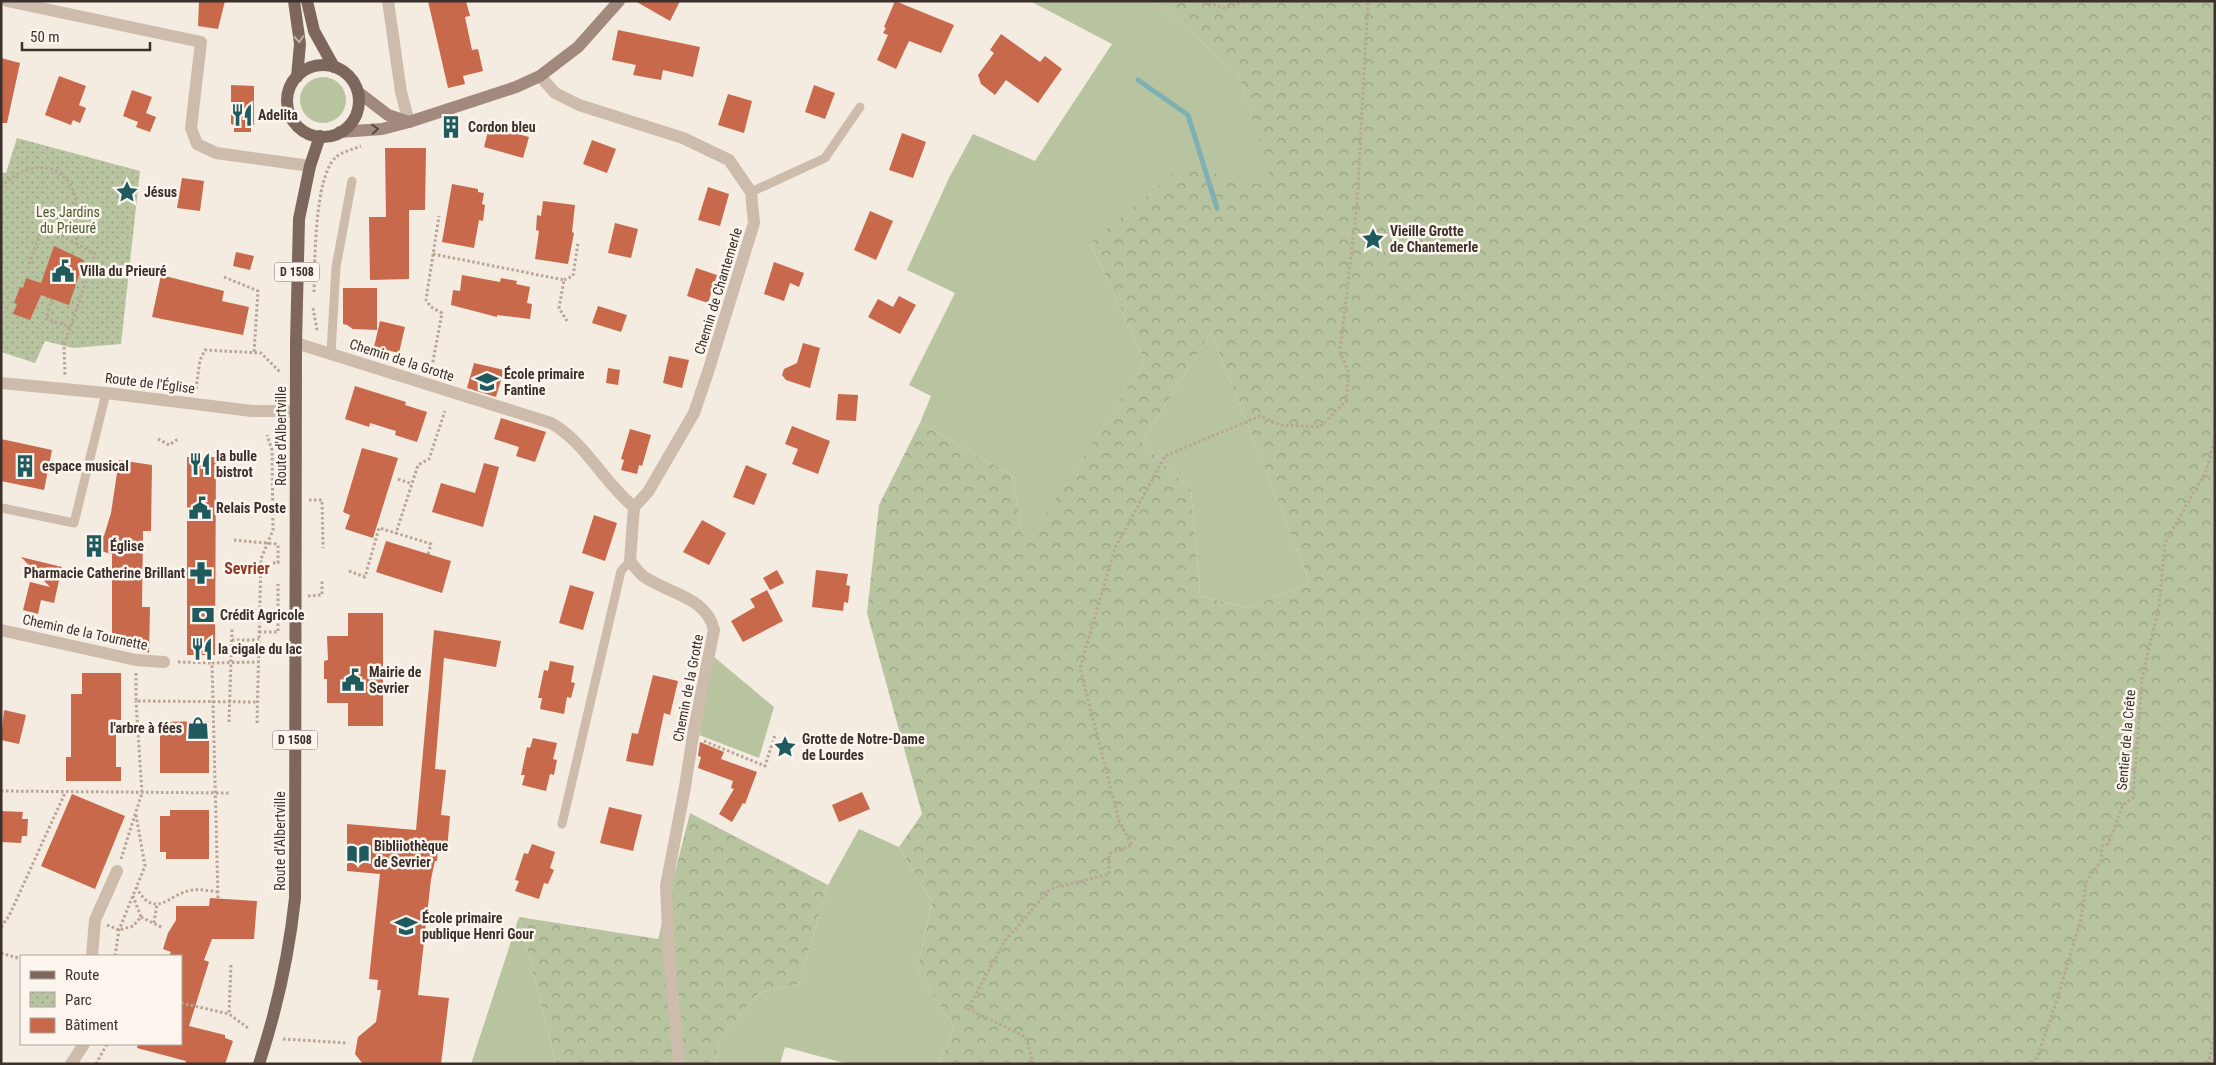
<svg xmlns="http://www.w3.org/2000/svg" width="2216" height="1065" font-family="'Roboto Condensed',sans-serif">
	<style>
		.green { fill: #b8c4a0 }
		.forest { fill: url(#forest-crowns); fill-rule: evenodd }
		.park { fill: url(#park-dots) }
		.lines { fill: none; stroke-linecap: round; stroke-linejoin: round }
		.stream { stroke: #7fb0b2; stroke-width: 5 }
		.building { fill: #c8694b }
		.path { stroke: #b9a596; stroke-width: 3; stroke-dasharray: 2.5 2.5; stroke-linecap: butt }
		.service { stroke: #cdbbac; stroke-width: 9 }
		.minor { stroke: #cdbbac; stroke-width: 12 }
		.secondary { stroke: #a18a7d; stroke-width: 12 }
		.primary { stroke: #7d675c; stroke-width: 12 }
		.oneway { stroke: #c2b5ac }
		.oneway2 { stroke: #544640 }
		.labels { text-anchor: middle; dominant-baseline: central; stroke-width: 5; stroke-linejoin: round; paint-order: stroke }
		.shield { fill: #fbf5ee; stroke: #756b66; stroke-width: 1 }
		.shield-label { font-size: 12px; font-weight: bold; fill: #3b302b }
		.poi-label { font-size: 14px; font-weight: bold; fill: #3b302b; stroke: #fbf5ee; text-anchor: start }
		.park-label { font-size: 14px; fill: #4a5a2e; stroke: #fbf5ee }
		.street-label { font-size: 14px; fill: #3b302b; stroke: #fbf5ee }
		.quarter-label { font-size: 16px; font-weight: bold; fill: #8c3b22; stroke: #fbf5ee }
	</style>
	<defs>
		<pattern id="forest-crowns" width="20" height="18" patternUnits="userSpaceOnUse" patternTransform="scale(1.25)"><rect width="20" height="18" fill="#b8c4a0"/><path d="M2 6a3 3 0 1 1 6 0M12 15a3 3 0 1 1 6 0" fill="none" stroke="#97a083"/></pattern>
		<pattern id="park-dots" width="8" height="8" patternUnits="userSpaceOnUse" patternTransform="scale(1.25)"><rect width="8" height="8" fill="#b8c4a0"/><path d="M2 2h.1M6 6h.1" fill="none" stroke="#97a083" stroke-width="1.8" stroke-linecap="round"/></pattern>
	</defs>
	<rect width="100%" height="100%" fill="#f4ebe1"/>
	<!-- green -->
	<g class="green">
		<polygon points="1030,1 1156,1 1239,76 1275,188 1090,243 1145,361 1025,548 1012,475 920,423 931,396 909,385 955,293 907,270 949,178 973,134 1035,161 1112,44"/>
		<circle cx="323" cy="100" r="23"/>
		<polygon points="1211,332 1310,583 1248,608 1200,596 1191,490 1142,442"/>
		<polygon points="713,656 774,707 759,758 699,735"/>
		<polygon points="859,829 899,847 932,902 917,970 954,1027 939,1064 848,1064 785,1047 780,1064 714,1064 720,1038 759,993 799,984 828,885"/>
		<polygon points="519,917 556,1064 471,1064"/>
	</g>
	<!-- forest -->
	<g class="forest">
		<path d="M 1156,1 L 2215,1 L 2215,1064 L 939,1064 L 954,1027 L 917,970 L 932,902 L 899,847 L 922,814 L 867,613 L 879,505 L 920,423 L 1012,475 L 1025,547 L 1145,361 L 1090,243 L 1183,166 L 1274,188 L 1239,76 ZM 1211,332 L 1310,583 L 1248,608 L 1200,596 L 1191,490 L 1142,442 Z"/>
		<polygon points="690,813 828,885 799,984 759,993 720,1038 714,1064 556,1064 519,917 658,939"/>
	</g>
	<!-- park -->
	<polygon class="park" points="17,138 140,171 121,344 73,348 45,341 35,363 1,352 1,172 6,173"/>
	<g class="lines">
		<!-- stream -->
		<polyline class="stream" points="1138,80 1188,115 1217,208"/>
	</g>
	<!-- building -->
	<g class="building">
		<polygon points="199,1 225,1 218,29 198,26"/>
		<polygon points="428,1 466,1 470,16 465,17 472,50 478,49 483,71 463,76 465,84 448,88"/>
		<polygon points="635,1 680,1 670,21"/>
		<polygon points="895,1 954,25 941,53 909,41 896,69 877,60 888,35 883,33 886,28 884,27"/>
		<polygon points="618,30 700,47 693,77 663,70 661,80 633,75 636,65 612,60"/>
		<polygon points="1001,34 1040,62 1045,56 1062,69 1038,103 1006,80 995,95 981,84 978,75 994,53 990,50"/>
		<polygon points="1,58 20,63 7,123 1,123"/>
		<polygon points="59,76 86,86 79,105 86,108 80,123 73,120 71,125 45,115"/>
		<polygon points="231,85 254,86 254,125 251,125 251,132 234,132 234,125 231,124"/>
		<polygon points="814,85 835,93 825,119 805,112"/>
		<polygon points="132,90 152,97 146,113 156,117 150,132 136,127 138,122 123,116"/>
		<polygon points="728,94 752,101 744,133 718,125"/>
		<polygon points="491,120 513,127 511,132 529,137 523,158 484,147"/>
		<polygon points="902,133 926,142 913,178 889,170"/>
		<polygon points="592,140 616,149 607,173 583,164"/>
		<polygon points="385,148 426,148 425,210 409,210 409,279 370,280 369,217 386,217"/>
		<polygon points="182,178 204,181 200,211 177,208"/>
		<polygon points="452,184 478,189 478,192 484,193 482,204 485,205 483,221 479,220 474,248 442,242"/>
		<polygon points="708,187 729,194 720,226 698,220"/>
		<polygon points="543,201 575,205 572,232 574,233 568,264 535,259 539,231 536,230 537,215 541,216"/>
		<polygon points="870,211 893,221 876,260 854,250"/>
		<polygon points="615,223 638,229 631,258 608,253"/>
		<polygon points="54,246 84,260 69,305 41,295 30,320 13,314 17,304 14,303 20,287 23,288 26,278 41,283"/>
		<polygon points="236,252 254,256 250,270 233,266"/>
		<polygon points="774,262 804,273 799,287 790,283 784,301 764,294"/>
		<polygon points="696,268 717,275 708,303 687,296"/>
		<polygon points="161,275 224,291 222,301 249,307 243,335 152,317"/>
		<polygon points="462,275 500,282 501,278 517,281 516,284 530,287 527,303 532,304 530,319 497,315 497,317 451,305 453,290 460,291"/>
		<polygon points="343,288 377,288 377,330 353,329 347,325 343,324"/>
		<polygon points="899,296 916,305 900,334 868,317 878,299 893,307"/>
		<polygon points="598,306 627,315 621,332 592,323"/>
		<polygon points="380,321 405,327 399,353 374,347"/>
		<polygon points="803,343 820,348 810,388 786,380 782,375 784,369 797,363"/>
		<polygon points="669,356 689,360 682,388 663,383"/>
		<polygon points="474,363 504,370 496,397 467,388"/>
		<polygon points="608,368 620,370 618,385 606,383"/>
		<polygon points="355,386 406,402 405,405 427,412 417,442 395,435 396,431 370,423 369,427 345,419"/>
		<polygon points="838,394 858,395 856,421 836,420"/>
		<polygon points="501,418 546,432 535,462 516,456 519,447 494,439"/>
		<polygon points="792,426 830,441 818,474 792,464 798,449 785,444"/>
		<polygon points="630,429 651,435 642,466 639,465 637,474 621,470 624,460 621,459"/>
		<polygon points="1,439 52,450 44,490 1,481"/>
		<polygon points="362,448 398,458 373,538 345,529 350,515 343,512"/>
		<polygon points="187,457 216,457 215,655 187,655"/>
		<polygon points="119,460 152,465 151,531 143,531 142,607 150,607 149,653 120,640 112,639 112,554 89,548 93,533 104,536 111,513"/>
		<polygon points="484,463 499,467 483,527 432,512 441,483 475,493"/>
		<polygon points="746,465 767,474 754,505 733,497"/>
		<polygon points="594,515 617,523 605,561 582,553"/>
		<polygon points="702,520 726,533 709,565 683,552"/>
		<polygon points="386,541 451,561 442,593 376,572"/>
		<polygon points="21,557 62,567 54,603 41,600 38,614 23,610 30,582 50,587"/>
		<polygon points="777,570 784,583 770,590 763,578"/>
		<polygon points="816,570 848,574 846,585 850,586 848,603 844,602 843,611 812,607"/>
		<polygon points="570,585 594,592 583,630 559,623"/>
		<polygon points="767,590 783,621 743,642 731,621 755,607 750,599"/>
		<polygon points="348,613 383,613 383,726 348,726 348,703 327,703 327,679 324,679 324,661 328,660 327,636 348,636"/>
		<polygon points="434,630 501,641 496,667 444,658 435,769 446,770 441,815 450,816 447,850 438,849 437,861 435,861 431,879 418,995 449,998 441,1064 363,1064 355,1054 358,1037 376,1022 381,990 377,990 378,980 369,979 380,874 347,871 347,824 416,830"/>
		<polygon points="550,661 574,666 571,682 575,683 571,698 567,697 564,714 540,709 542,698 538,698 544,670 548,671"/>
		<polygon points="82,673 121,673 121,720 116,720 116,767 121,767 121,781 66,781 66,757 71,757 71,694 82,694"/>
		<polygon points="653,675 678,681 670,715 664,713 653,766 626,761 632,733 638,734"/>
		<polygon points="4,710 26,715 19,744 1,740"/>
		<polygon points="209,721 209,773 160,773 160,722"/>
		<polygon points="533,738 557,743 553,759 557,760 554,775 550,774 546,791 522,785 525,775 521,775 527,747 530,748"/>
		<polygon points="700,742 724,752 721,759 757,772 745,804 743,803 732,822 719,814 734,789 731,788 733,781 698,768 701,757 698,756"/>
		<polygon points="862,792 870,809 839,822 832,805"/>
		<polygon points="72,794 125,816 95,889 41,866"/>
		<polygon points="609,807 642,815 633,851 600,843"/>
		<polygon points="170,810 209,810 209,859 166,859 166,852 160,852 160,816 170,816"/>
		<polygon points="1,811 23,812 22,819 28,819 27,836 22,836 21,843 1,842"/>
		<polygon points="532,844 555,852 550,868 554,870 548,884 544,883 539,899 515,891 519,881 515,880 524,853 528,854"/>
		<polygon points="210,898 257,901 254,939 212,939 204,960 209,962 189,1026 225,1035 225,1038 233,1041 225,1064 185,1064 186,1061 137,1048 138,1044 181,1044 181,956 169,956 171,952 163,949 168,933 176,920 176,906 209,906"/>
	</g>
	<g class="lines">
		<!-- path -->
		<g class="path">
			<polyline points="1204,1 1224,8 1247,1"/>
			<path d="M 1,187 C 19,169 47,158 66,179 C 70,183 74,191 75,196 C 77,212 75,228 77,244 L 95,254 L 64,346 L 65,375"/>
			<polyline points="433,254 564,280 559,308 567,321"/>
			<polyline points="29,264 43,227 76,243"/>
			<polyline points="224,277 258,291 254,353"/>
			<polyline points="564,280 573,276 578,243"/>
			<path d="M 314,292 C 315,262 314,177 336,157 C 341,152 354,149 361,146"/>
			<polyline points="52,299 46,319 71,327"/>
			<polyline points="313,308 317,330"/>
			<polyline points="431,372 442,313 431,307 426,300 439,216"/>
			<polyline points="196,389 200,360 205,350 261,353 280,372"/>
			<polyline points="158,439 169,445 178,439"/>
			<polyline points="398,479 412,484"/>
			<polyline points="309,500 322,500 323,548"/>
			<polyline points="234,540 276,544 278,545 278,563 272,563"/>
			<polyline points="428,554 431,544 396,533 418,465 429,459 445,411"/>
			<polyline points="349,571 365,577 379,528 396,533"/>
			<polyline points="308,596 322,595 322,579"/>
			<polyline points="259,632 278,632 278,584"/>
			<polyline points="232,640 259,640"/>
			<polyline points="178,662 212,663"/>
			<polyline points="136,673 136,701 257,702"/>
			<polyline points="229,722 232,628"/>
			<polyline points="257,723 261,559 273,530 272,450 267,435"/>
			<polyline points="704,741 765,766 775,735"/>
			<polyline points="1,791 230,793"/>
			<polyline points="121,859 142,793 136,701"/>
			<path d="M 136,887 C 156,922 168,893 193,890 C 201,889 210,891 218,892"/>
			<polyline points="218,898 212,663 258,662"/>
			<polyline points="141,917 163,928"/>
			<polyline points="154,923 157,904"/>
			<polyline points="107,925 119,930 133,926 141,917 133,896"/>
			<polyline points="1,927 9,916 65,793"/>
			<polyline points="1,953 21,959"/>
			<polyline points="115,956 119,930 145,866 136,815"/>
			<polyline points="231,965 229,1014 248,1028"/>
			<polyline points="181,1003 229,1014"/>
			<polyline points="283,1039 347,1043"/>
			<polyline points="96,1064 107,1044"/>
			<polyline points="1033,1064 1026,1037 968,1009 1004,942 1050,889 1109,874 1109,854 1132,845 1119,821 1080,668 1115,548 1165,456 1260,416 1280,425 1320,427 1346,401 1349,374 1340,352 1357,204 1368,1"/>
			<polyline points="2033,1064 2038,1055 2057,1000 2081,919 2086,883 2101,860 2102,846 2108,844 2123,805 2133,798 2142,679 2159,606 2165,543 2207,469 2215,436"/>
			<polyline points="2208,1064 2215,1033"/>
		</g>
		<!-- service -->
		<g class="service">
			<polyline points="751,192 825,158 860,107"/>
			<polyline points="331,353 336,267 352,181"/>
			<polyline points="2,508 74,523 106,393"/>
			<polyline points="562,824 621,571 630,561"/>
		</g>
		<!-- minor -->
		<g class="minor">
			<polyline points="7,1 201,42 191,128 197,144 216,153 310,166"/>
			<polyline points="388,1 401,92 409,122"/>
			<polyline points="540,76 555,93 579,105 683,138 729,160 751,192 754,223 708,372 694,413 648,492 634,507"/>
			<path d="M 296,343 L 551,423 C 585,442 603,482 634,507 L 630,561 C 635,567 640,575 646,578 C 671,594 707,598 714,630 L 694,729 L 685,787 L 666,886 L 669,956 L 679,1064"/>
			<polyline points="1,383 106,393 252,411 296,411"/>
			<polyline points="1,630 136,660 164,662"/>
			<polyline points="92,956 95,920 117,871"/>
			<polyline points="71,1064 84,1044"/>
		</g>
		<!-- secondary -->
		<g class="secondary">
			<polyline points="358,92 388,115 409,122"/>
			<polyline points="340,132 382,129 409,122 516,87 540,76 578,47 619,1"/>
		</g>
		<!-- primary -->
		<g class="primary">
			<polyline points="294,1 300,44 297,77"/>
			<polyline points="307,1 314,31 334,67"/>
			<circle cx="323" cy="101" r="36"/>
			<path d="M 259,1064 C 277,1009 289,955 295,898 L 296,343 L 299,219 L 310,166 L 320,136"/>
		</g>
	</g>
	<!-- one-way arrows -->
	<defs><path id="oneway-chevron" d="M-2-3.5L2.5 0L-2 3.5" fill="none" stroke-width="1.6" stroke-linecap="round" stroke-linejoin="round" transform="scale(1.25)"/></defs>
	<use class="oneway" href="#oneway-chevron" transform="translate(299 39) rotate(86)"/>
	<use class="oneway2" href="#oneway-chevron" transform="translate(375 129) rotate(-4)"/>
	<!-- icons -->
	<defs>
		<symbol id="restaurant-bare" viewBox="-9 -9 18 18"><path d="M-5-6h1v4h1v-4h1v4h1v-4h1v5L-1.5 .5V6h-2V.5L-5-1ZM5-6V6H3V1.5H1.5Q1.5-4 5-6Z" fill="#1f5a5e" stroke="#fbf5ee" stroke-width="2.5" paint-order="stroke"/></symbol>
		<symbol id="building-bare" viewBox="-9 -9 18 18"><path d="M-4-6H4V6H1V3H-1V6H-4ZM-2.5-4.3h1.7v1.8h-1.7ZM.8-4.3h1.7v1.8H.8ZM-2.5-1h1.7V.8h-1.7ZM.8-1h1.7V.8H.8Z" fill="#1f5a5e" stroke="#fbf5ee" stroke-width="2.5" paint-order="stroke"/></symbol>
		<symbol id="sight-bare" viewBox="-9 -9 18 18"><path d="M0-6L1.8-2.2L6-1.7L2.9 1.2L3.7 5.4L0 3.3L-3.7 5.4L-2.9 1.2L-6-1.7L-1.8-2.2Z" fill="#1f5a5e" stroke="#fbf5ee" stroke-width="2.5" paint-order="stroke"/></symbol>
		<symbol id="civic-bare" viewBox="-9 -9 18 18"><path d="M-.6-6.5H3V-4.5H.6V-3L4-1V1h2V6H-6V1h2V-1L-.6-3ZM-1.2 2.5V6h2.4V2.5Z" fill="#1f5a5e" stroke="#fbf5ee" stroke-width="2.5" paint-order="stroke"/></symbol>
		<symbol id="school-bare" viewBox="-9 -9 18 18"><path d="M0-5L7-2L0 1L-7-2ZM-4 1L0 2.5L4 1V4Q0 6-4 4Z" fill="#1f5a5e" stroke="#fbf5ee" stroke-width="2.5" paint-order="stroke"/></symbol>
		<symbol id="pharmacy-bare" viewBox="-9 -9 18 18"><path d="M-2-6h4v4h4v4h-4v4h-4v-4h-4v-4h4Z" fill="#1f5a5e" stroke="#fbf5ee" stroke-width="2.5" paint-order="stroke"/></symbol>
		<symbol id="bank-bare" viewBox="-9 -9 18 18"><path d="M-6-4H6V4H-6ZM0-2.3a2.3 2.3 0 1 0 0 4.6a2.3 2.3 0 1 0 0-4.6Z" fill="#1f5a5e" stroke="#fbf5ee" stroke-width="2.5" paint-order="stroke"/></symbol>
		<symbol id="shop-bare" viewBox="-9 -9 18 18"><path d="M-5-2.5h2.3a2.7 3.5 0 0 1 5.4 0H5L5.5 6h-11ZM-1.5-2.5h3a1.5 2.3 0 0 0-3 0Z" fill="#1f5a5e" stroke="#fbf5ee" stroke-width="2.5" paint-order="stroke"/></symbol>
		<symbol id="library-bare" viewBox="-9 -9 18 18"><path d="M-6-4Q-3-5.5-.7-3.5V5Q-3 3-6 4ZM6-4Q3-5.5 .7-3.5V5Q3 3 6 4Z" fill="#1f5a5e" stroke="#fbf5ee" stroke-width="2.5" paint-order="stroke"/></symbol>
	</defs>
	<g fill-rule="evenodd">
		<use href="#restaurant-bare" x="226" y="99" width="32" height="32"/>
		<use href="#building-bare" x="435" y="111" width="32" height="32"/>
		<use href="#sight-bare" x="111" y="176" width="32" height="32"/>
		<use href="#sight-bare" x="1357" y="223" width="32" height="32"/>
		<use href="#civic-bare" x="47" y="255" width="32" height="32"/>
		<use href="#school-bare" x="471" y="366" width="32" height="32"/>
		<use href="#restaurant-bare" x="184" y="448" width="32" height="32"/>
		<use href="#building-bare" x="9" y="450" width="32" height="32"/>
		<use href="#civic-bare" x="184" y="492" width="32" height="32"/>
		<use href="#building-bare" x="78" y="530" width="32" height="32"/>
		<use href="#pharmacy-bare" x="185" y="557" width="32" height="32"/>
		<use href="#bank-bare" x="187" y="599" width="32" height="32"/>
		<use href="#restaurant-bare" x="186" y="633" width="32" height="32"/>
		<use href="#civic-bare" x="337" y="664" width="32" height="32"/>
		<use href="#shop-bare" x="182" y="712" width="32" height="32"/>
		<use href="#sight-bare" x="769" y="731" width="32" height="32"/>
		<use href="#library-bare" x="342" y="838" width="32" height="32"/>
		<use href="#school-bare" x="390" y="910" width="32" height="32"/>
	</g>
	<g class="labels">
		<!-- shield labels -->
		<g class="shield">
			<rect x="274.5" y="262.5" width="45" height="19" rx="4"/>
			<rect x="272.5" y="730.5" width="45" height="19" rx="4"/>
		</g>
		<g class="shield-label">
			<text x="297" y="272">D 1508</text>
			<text x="295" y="740">D 1508</text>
		</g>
		<!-- poi labels -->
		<g class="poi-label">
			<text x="258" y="115">Adelita</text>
			<text x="468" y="127">Cordon bleu</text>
			<text x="144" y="192">Jésus</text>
			<text x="1390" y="231">Vieille Grotte<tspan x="1390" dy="16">de Chantemerle</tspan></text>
			<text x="80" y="271">Villa du Prieuré</text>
			<text x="504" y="374">École primaire<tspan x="504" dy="16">Fantine</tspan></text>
			<text x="216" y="456">la bulle<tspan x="216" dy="16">bistrot</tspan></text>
			<text x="42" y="466">espace musical</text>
			<text x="216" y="508">Relais Poste</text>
			<text x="110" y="546">Église</text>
			<text x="185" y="573" text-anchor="end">Pharmacie Catherine Brillant</text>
			<text x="220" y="615">Crédit Agricole</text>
			<text x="218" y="649">la cigale du lac</text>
			<text x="369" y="672">Mairie de<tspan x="369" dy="16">Sevrier</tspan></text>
			<text x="182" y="728" text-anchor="end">l'arbre à fées</text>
			<text x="802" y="739">Grotte de Notre-Dame<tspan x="802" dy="16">de Lourdes</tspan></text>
			<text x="374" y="846">Bibliiothèque<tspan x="374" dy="16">de Sevrier</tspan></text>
			<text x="422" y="918">École primaire<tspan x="422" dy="16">publique Henri Gour</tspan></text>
		</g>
		<!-- park labels -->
		<g class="park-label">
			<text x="68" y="212">Les Jardins<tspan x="68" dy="16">du Prieuré</tspan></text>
		</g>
		<!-- street labels -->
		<g class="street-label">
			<text transform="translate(718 291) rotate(-73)">Chemin de Chantemerle</text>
			<text transform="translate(402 360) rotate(18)">Chemin de la Grotte</text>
			<text transform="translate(150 383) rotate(7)">Route de l'Église</text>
			<text transform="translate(281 436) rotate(-90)">Route d'Albertville</text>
			<text transform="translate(85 632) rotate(12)">Chemin de la Tournette</text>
			<text transform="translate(688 688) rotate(-79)">Chemin de la Grotte</text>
			<text transform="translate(2126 740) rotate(-85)">Sentier de la Crête</text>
			<text transform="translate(280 841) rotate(-90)">Route d'Albertville</text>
		</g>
		<!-- quarter labels -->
		<g class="quarter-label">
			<text x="247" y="568">Sevrier</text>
		</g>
	</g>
	<!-- border -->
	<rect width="2216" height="1065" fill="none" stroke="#3b302b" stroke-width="5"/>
	<!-- legend -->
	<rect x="20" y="955" width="162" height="90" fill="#fbf5ee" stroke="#aea6a0"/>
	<rect x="30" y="971" width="25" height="8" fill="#7d675c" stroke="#aea6a0"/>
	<text x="65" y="980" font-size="15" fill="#3b302b">Route</text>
	<rect x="30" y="992" width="25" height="15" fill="url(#park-dots)" stroke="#aea6a0"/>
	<text x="65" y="1005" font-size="15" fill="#3b302b">Parc</text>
	<rect x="30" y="1018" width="25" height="15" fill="#c8694b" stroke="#aea6a0"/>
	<text x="65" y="1030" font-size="15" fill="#3b302b">Bâtiment</text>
	<!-- scale -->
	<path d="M22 42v8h128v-8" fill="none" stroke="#3b302b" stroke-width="2.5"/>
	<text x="30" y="42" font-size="15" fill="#3b302b" stroke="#fbf5ee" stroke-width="4" paint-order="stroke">50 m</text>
</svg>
